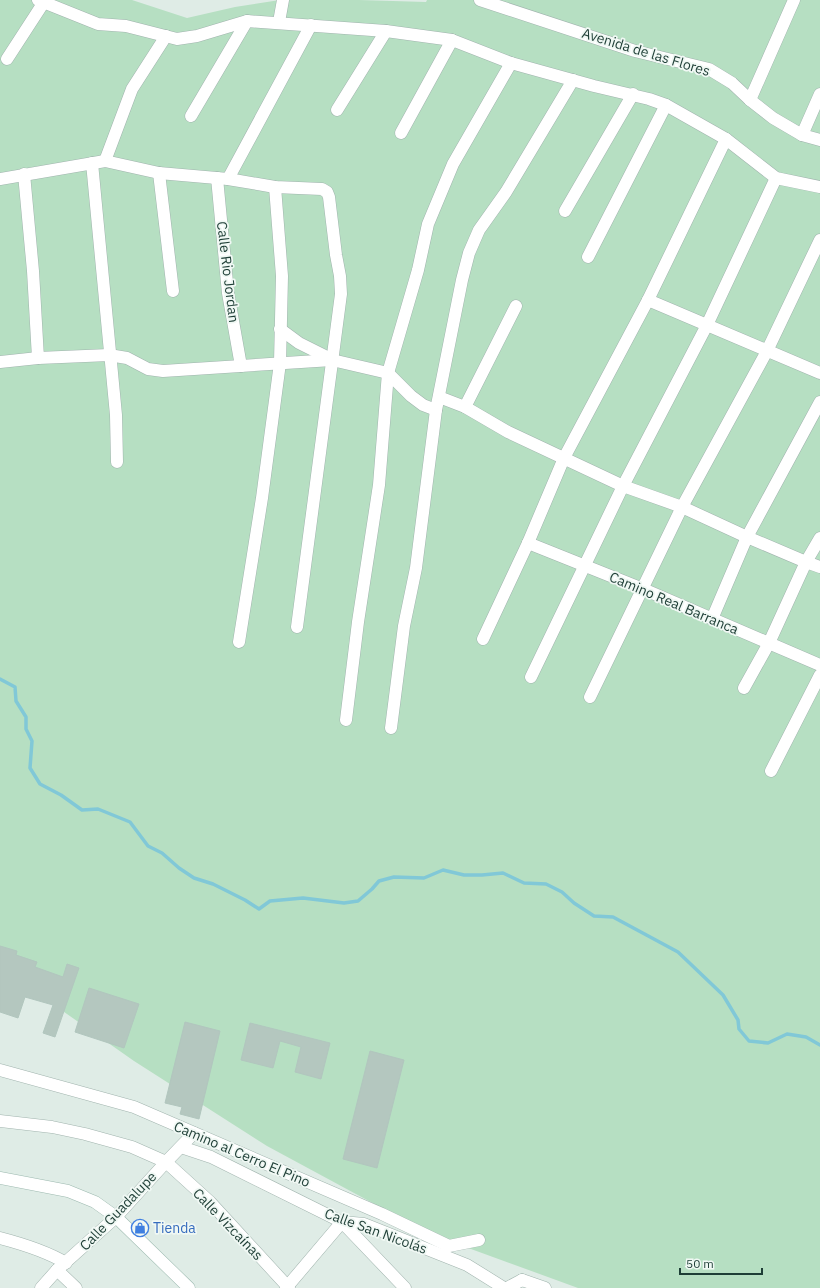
<svg xmlns="http://www.w3.org/2000/svg" width="820" height="1288" font-family="'IBM Plex Sans',sans-serif">
	<style>
		.green { fill: #b6dfc2 }
		.lines { fill: none; stroke-linecap: round; stroke-linejoin: round }
		.stream { stroke: #81c8d7; stroke-width: 3.5 }
		.building { fill: #b4c7bf; stroke: #b1c6be }
		.minor-casing { stroke: #a1b4ae; stroke-width: 13 }
		.tertiary-casing { stroke: #a1b4ae; stroke-width: 13 }
		.secondary-casing { stroke: #9cb9af; stroke-width: 13 }
		.minor { stroke: #fff; stroke-width: 12 }
		.tertiary { stroke: #fff; stroke-width: 12 }
		.secondary { stroke: #fff; stroke-width: 12 }
		.labels { text-anchor: middle; dominant-baseline: central; stroke-width: 3.5; stroke-linejoin: round; paint-order: stroke }
		.street-label { font-size: 14px; fill: #1e3e36; stroke: #f0f8f4 }
		.shop-label { font-size: 14px; fill: #366cbe; stroke: #f0f8f4; text-anchor: start }
	</style>
	<rect width="100%" height="100%" fill="#dfece6"/>
	<!-- green -->
	<polygon class="green" points="0,0 132,0 187,18 235,7 280,0 359,0 426,2 427,0 820,0 820,1288 578,1288 430,1234 267,1146 134,1061 0,967"/>
	<g class="lines">
		<!-- stream -->
		<polyline class="stream" points="0,679 15,687 16,701 26,717 26,729 32,741 30,768 40,784 61,795 82,810 98,809 130,822 148,846 162,853 179,868 194,878 213,884 245,900 259,909 270,901 303,898 344,903 358,901 372,889 379,881 394,877 424,878 443,870 464,875 482,875 503,873 524,883 546,884 562,892 574,903 594,916 613,917 678,952 723,995 738,1020 739,1029 749,1041 768,1043 787,1034 806,1037 820,1045"/>
	</g>
	<!-- building -->
	<g class="building">
		<polygon points="0,946 17,951 16,955 37,962 35,967 63,977 67,964 79,968 55,1037 43,1033 53,1005 25,997 18,1018 0,1012"/>
		<polygon points="89,988 139,1004 124,1048 75,1032"/>
		<polygon points="185,1022 220,1031 199,1119 180,1114 182,1107 165,1103"/>
		<polygon points="250,1023 330,1043 321,1079 295,1072 301,1047 280,1041 273,1068 241,1060"/>
		<polygon points="370,1051 404,1060 377,1168 343,1159"/>
	</g>
	<g class="lines">
		<defs>
			<g id="minor">
				<polyline points="38,0 98,24 126,26 177,39 197,36 247,21 386,31 452,40 511,63 594,86 649,99 666,105 726,139 776,178 820,187"/>
				<polyline points="480,0 635,51 709,69 732,83 750,100 773,118 802,135 820,140"/>
				<polyline points="279,22 283,0"/>
				<polyline points="7,59 44,2"/>
				<polyline points="750,100 794,0"/>
				<polyline points="337,110 386,31"/>
				<polyline points="191,116 247,21"/>
				<polyline points="401,133 452,40"/>
				<polyline points="802,135 820,94"/>
				<polyline points="105,161 132,89 166,36"/>
				<polyline points="92,163 116,415 117,462"/>
				<polyline points="159,173 173,291"/>
				<polyline points="24,174 33,271 38,358"/>
				<polyline points="217,178 228,293 241,366"/>
				<polyline points="0,179 105,161 159,173 228,179 275,187 322,189 327,192 329,197 336,255 340,276 341,294 297,627"/>
				<polyline points="228,179 311,25"/>
				<polyline points="565,211 633,94"/>
				<polyline points="588,257 666,105"/>
				<polyline points="648,300 820,373"/>
				<polyline points="280,329 299,343 331,359"/>
				<polyline points="0,362 38,358 109,355 127,358 148,369 163,371 332,360 388,373 411,396 423,405 436,410"/>
				<polyline points="439,397 465,407 508,432 623,486 682,507 747,537 806,562 820,567"/>
				<polyline points="465,407 516,306"/>
				<polyline points="528,543 643,589 820,665"/>
				<polyline points="712,619 747,537 820,402"/>
				<polyline points="483,639 528,543 564,458 648,300 726,139"/>
				<polyline points="239,642 262,498 280,363 282,276 275,187"/>
				<polyline points="531,677 623,486 707,325 776,178"/>
				<polyline points="744,688 769,643 806,562 820,538"/>
				<polyline points="590,697 682,507 767,351 820,240"/>
				<polyline points="346,720 358,622 379,485 388,373 418,270 428,224 453,164 511,63"/>
				<polyline points="391,728 404,626 416,568 436,410 462,280 469,253 479,230 506,192 573,80"/>
				<polyline points="771,771 820,675"/>
				<polyline points="0,1070 134,1107 382,1214 449,1246 479,1240"/>
				<polyline points="0,1121 52,1127 85,1134 132,1147 166,1162 210,1202 289,1288"/>
				<polyline points="181,1147 211,1157 342,1222 364,1224 467,1265 504,1288"/>
				<path d="M 0,1238 C 23,1244 46,1251 66,1263"/>
				<polyline points="57,1270 76,1288"/>
				<polyline points="522,1280 545,1288"/>
				<polyline points="41,1288 57,1270 116,1217 166,1162 194,1133"/>
				<polyline points="286,1288 342,1222 405,1288"/>
			</g>
			<polyline id="tertiary" points="507,1288 522,1280"/>
			<polyline id="secondary" points="0,1178 68,1191 95,1202 116,1217 189,1288"/>
		</defs>
		<!-- minor casing -->
		<use href="#minor" class="minor-casing"/>
		<!-- tertiary casing -->
		<use href="#tertiary" class="tertiary-casing"/>
		<!-- secondary casing -->
		<use href="#secondary" class="secondary-casing"/>
		<!-- minor -->
		<use href="#minor" class="minor"/>
		<!-- tertiary -->
		<use href="#tertiary" class="tertiary"/>
		<!-- secondary -->
		<use href="#secondary" class="secondary"/>
	</g>
	<!-- icons -->
	<defs>
		<symbol id="shop-ring" viewBox="-11 -11 22 22"><circle r="9.5" fill="#f0f8f4" stroke="#3f7fe0" stroke-width="1.5"/><path d="M-5-2.5h2.3a2.7 3.5 0 0 1 5.4 0H5L5.5 6h-11ZM-1.5-2.5h3a1.5 2.3 0 0 0-3 0Z" fill="#3f7fe0"/></symbol>
	</defs>
	<g fill-rule="evenodd">
		<use href="#shop-ring" x="130" y="1218" width="20" height="20"/>
	</g>
	<g class="labels">
		<!-- street labels -->
		<g class="street-label">
			<text transform="translate(646 52) rotate(17)">Avenida de las Flores</text>
			<text transform="translate(228 272) rotate(83)">Calle Rio Jordan</text>
			<text transform="translate(674 603) rotate(23)">Camino Real Barranca</text>
			<text transform="translate(242 1154) rotate(23)">Camino al Cerro El Pino</text>
			<text transform="translate(118 1211) rotate(-46)">Calle Guadalupe</text>
			<text transform="translate(228 1224) rotate(46)">Calle Vizcaínas</text>
			<text transform="translate(376 1231) rotate(20)">Calle San Nicolás</text>
		</g>
		<!-- shop labels -->
		<g class="shop-label">
			<text x="153" y="1228">Tienda</text>
		</g>
	</g>
	<!-- scale -->
	<path d="M680 1268v6h82v-6" fill="none" stroke="#1e3e36" stroke-width="2"/>
	<text x="686" y="1268" font-size="12" fill="#1e3e36" stroke="#f0f8f4" stroke-width="3" paint-order="stroke">50 m</text>
</svg>
